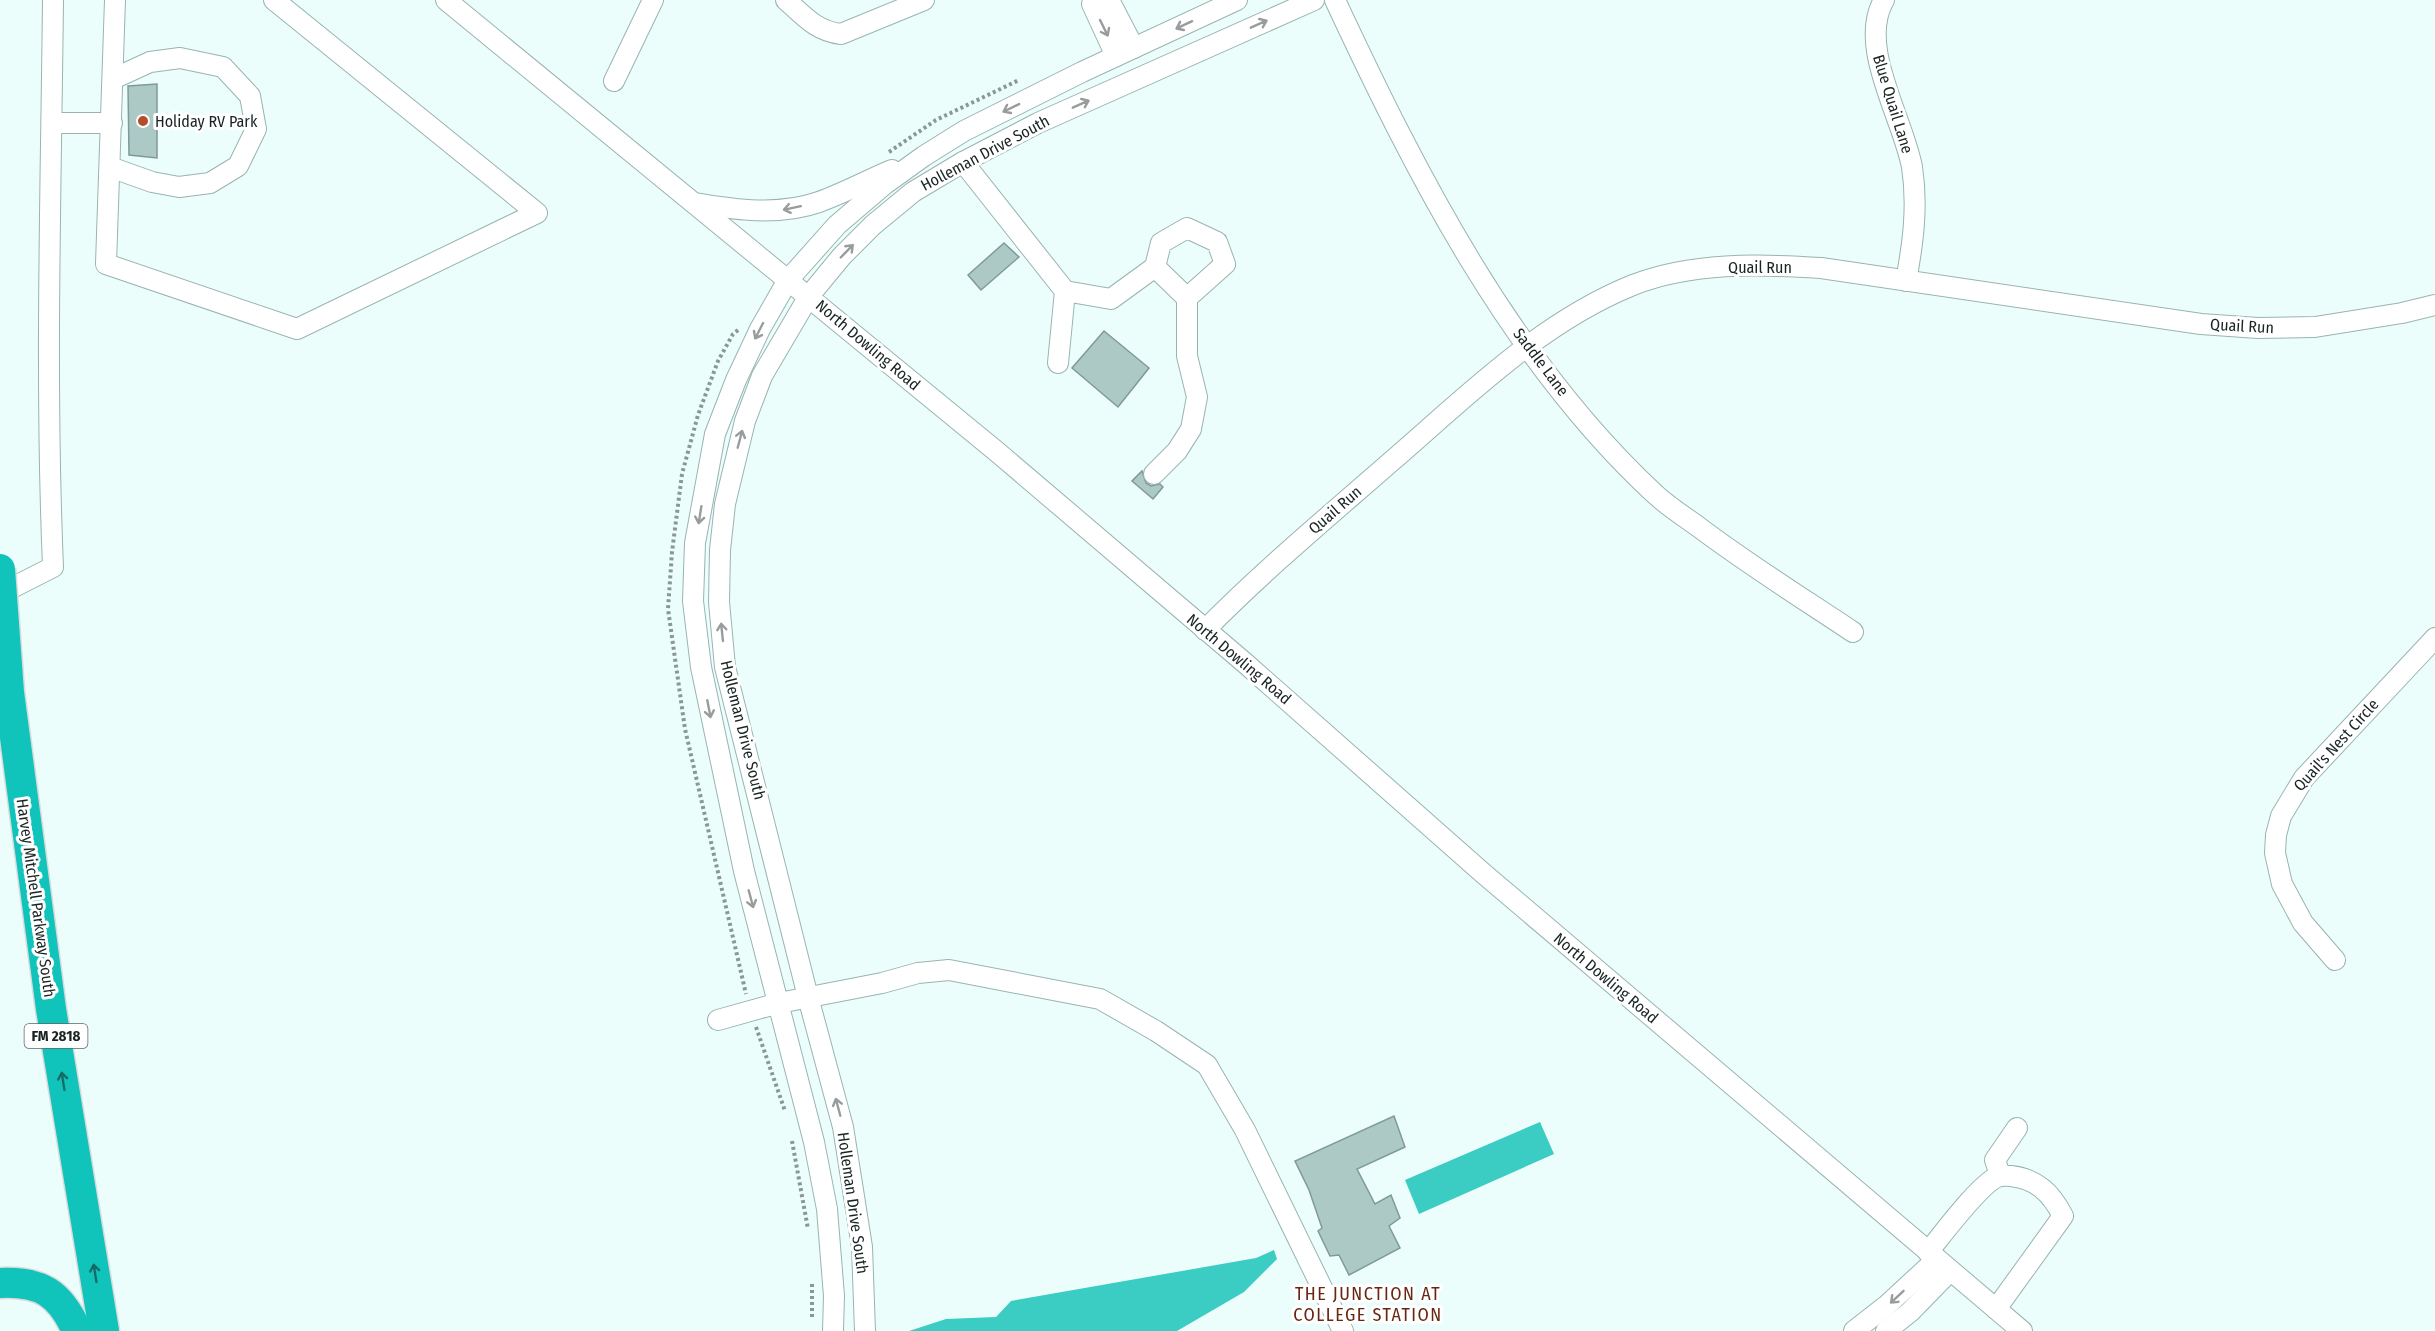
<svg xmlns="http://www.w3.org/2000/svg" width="2435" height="1331" font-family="'Fira Sans Condensed',sans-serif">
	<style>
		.water { fill: #3bccc3 }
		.building { fill: #adc9c6; stroke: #7f9a98; stroke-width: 1.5 }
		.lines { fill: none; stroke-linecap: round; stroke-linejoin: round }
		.minor-casing { stroke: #98b4b1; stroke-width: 22 }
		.highway-casing { stroke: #dadcdc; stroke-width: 33 }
		.path { stroke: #899796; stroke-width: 4; stroke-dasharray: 3 3; stroke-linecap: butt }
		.minor { stroke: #fff; stroke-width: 20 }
		.highway { stroke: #11c4bb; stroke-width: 30 }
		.highway-bridge-casing { stroke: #dadcdc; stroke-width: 33; stroke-linecap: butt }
		.highway-bridge { stroke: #11c4bb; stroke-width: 30 }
		.oneway { stroke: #989c9c }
		.oneway2 { stroke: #156c67 }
		.poi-dot { fill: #b44d29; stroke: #fff; stroke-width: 2 }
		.labels { text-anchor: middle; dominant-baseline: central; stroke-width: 6; stroke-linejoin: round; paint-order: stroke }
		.shield { fill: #fff; stroke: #5e6665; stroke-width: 1.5 }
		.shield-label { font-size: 15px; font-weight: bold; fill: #192423 }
		.street-label { font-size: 16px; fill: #192423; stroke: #fff }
		.poi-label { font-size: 16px; fill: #192423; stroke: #fff; text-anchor: start }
		.neighbourhood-label { font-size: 18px; letter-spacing: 1.5px; fill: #67260f; stroke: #fff }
	</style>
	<rect width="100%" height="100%" fill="#ecfefc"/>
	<!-- water -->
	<g class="water">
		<polygon points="1540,1122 1554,1154 1419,1214 1405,1180"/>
		<polygon points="1274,1250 1277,1259 1244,1292 1177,1331 909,1331 946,1319 996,1317 1011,1301 1256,1258"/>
	</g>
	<!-- building -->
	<g class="building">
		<polygon points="157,84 157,158 129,155 128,86"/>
		<polygon points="1004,243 1019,257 981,290 968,275"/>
		<polygon points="1104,331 1149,368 1118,407 1072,368"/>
		<polygon points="1142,471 1146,483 1151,486 1160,484 1163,487 1153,499 1132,481"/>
		<polygon points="1394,1116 1405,1147 1357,1169 1375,1204 1391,1195 1400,1218 1389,1226 1400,1248 1349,1275 1339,1255 1330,1256 1318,1231 1322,1228 1309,1190 1295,1161"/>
	</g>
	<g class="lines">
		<defs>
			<g id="minor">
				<polyline points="115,0 106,264 297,329 537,213 274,0"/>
				<polyline points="446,0 996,451 1245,663 1484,874 2022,1331"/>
				<path d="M 786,0 C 804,16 816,31 841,34 L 924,0"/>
				<polyline points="1094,0 1092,4 1116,56"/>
				<polyline points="1109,0 1134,48"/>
				<path d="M 1335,0 C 1417,176 1512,362 1656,495 C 1669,507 1685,517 1700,528 C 1749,565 1802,598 1853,632"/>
				<path d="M 1884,0 C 1857,46 1903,118 1912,167 C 1918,206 1913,243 1906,281"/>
				<polyline points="614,81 653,0"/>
				<polyline points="52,123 112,123"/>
				<polyline points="963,162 1065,291"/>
				<polyline points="110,167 152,182 179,187 210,183 238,166 256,129 250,96 223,67 180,58 150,62 113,79"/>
				<path d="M 695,203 C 736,210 779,216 819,202 C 844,193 868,180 892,170"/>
				<polyline points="1155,267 1187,298"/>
				<polyline points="1058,363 1065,291 1111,299 1155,267 1161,243 1187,228 1217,242 1225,264 1187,298 1187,356 1197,397 1191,429 1177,451 1154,474"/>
				<path d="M 0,594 L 53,567 C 45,378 51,189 53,0"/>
				<path d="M 1205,630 C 1264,570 1329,516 1393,460 C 1467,396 1541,322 1633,285 C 1692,262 1759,264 1821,268 L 2201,324 L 2258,328 L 2315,327 L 2402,313 L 2435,305"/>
				<polyline points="2335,960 2303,923 2282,884 2275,853 2276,835 2281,816 2304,778 2435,638"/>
				<polyline points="718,1020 779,1003 882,983 918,973 949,970 1100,999 1156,1031 1207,1065 1245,1130 1343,1331"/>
				<polyline points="2000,1175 1995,1160 2017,1128"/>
				<path d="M 1928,1252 C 1942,1235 1979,1185 1997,1177 C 2002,1175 2006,1176 2011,1176 C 2037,1179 2051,1193 2063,1216 L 1996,1309"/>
				<polyline points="833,1331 834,1296 827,1209 814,1142 744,871 701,667 693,601 695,543 715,434 736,380 760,329 788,280 837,225 885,184 924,156 964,131 1082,72 1237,0"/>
				<polyline points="865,1331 862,1247 843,1127 808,997 725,667 719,602 720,550 725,504 745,421 762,376 809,296 842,256 873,225 913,192 963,162 1038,123 1314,0"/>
				<polyline points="1854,1331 1886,1306 1937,1259"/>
				<polyline points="1886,1331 1910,1312 1950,1271"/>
			</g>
			<g id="highway">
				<polyline points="9,692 51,1009 104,1331"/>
				<path d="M 0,1283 C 41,1281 60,1293 77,1331"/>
			</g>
		</defs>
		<!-- minor casing -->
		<use href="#minor" class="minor-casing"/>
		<!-- highway casing -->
		<use href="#highway" class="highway-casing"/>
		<!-- path -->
		<g class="path">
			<polyline points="889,152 936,120 1019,80"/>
			<polyline points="738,330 733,334 718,361 698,415 682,474 672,552 668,609 685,729 746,994"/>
			<polyline points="756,1027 785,1111"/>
			<polyline points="792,1141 808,1229"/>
			<polyline points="812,1284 812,1318"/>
		</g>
		<!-- minor -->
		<use href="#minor" class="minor"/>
		<!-- highway -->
		<use href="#highway" class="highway"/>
		<defs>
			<polyline id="highway-bridge" points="0,569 9,692"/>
		</defs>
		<!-- highway-bridge casing -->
		<use href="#highway-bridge" class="highway-bridge-casing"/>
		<!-- highway-bridge -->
		<use href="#highway-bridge" class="highway-bridge"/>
	</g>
	<!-- one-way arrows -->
	<defs><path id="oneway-shaft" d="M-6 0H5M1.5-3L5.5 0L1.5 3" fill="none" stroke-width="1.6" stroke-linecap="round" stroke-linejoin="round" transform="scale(1.5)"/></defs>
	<g class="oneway">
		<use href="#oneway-shaft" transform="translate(1259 24) rotate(-24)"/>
		<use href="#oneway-shaft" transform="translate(1184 25) rotate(155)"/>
		<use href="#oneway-shaft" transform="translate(1104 28) rotate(64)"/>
		<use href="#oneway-shaft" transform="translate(1081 104) rotate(-24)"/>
		<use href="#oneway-shaft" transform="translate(1011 108) rotate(154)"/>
		<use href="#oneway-shaft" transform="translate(792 208) rotate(168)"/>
		<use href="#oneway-shaft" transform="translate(847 251) rotate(-46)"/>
		<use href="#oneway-shaft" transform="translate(759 331) rotate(117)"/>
		<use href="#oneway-shaft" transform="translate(740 439) rotate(-75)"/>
		<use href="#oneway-shaft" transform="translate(700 515) rotate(99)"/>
		<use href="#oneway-shaft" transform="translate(722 632) rotate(-96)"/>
		<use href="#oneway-shaft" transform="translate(709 709) rotate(79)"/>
		<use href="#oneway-shaft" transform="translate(751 899) rotate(75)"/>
		<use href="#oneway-shaft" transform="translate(838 1107) rotate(-105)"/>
		<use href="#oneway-shaft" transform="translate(1897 1297) rotate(137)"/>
	</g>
	<g class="oneway2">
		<use href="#oneway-shaft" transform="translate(63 1081) rotate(-99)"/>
		<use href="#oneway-shaft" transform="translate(95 1273) rotate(-99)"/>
	</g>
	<!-- markers -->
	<circle class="poi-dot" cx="143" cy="121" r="6"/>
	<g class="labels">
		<!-- shield labels -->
		<rect class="shield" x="24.5" y="1024" width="63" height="24" rx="4.5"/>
		<g class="shield-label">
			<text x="56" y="1036">FM 2818</text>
		</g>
		<!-- street labels -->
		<g class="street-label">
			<text transform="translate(1893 104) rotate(73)">Blue Quail Lane</text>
			<text transform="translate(985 153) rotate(-28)">Holleman Drive South</text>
			<text x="1760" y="267">Quail Run</text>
			<text transform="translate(2242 326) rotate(3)">Quail Run</text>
			<text transform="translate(868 345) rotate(40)">North Dowling Road</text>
			<text transform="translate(1541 362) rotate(53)">Saddle Lane</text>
			<text transform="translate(1335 510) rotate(-41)">Quail Run</text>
			<text transform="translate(1239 659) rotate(40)">North Dowling Road</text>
			<text transform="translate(743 730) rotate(76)">Holleman Drive South</text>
			<text transform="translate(2336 745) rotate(-48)">Quail's Nest Circle</text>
			<text transform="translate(36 898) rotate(82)">Harvey Mitchell Parkway South</text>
			<text transform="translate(1606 978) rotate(40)">North Dowling Road</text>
			<text transform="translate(853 1203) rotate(82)">Holleman Drive South</text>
		</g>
		<!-- poi labels -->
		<g class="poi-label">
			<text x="155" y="121">Holiday RV Park</text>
		</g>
		<!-- neighbourhood labels -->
		<g class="neighbourhood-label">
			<text x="1368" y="1294">THE JUNCTION AT<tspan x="1368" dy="21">COLLEGE STATION</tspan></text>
		</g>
	</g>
</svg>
